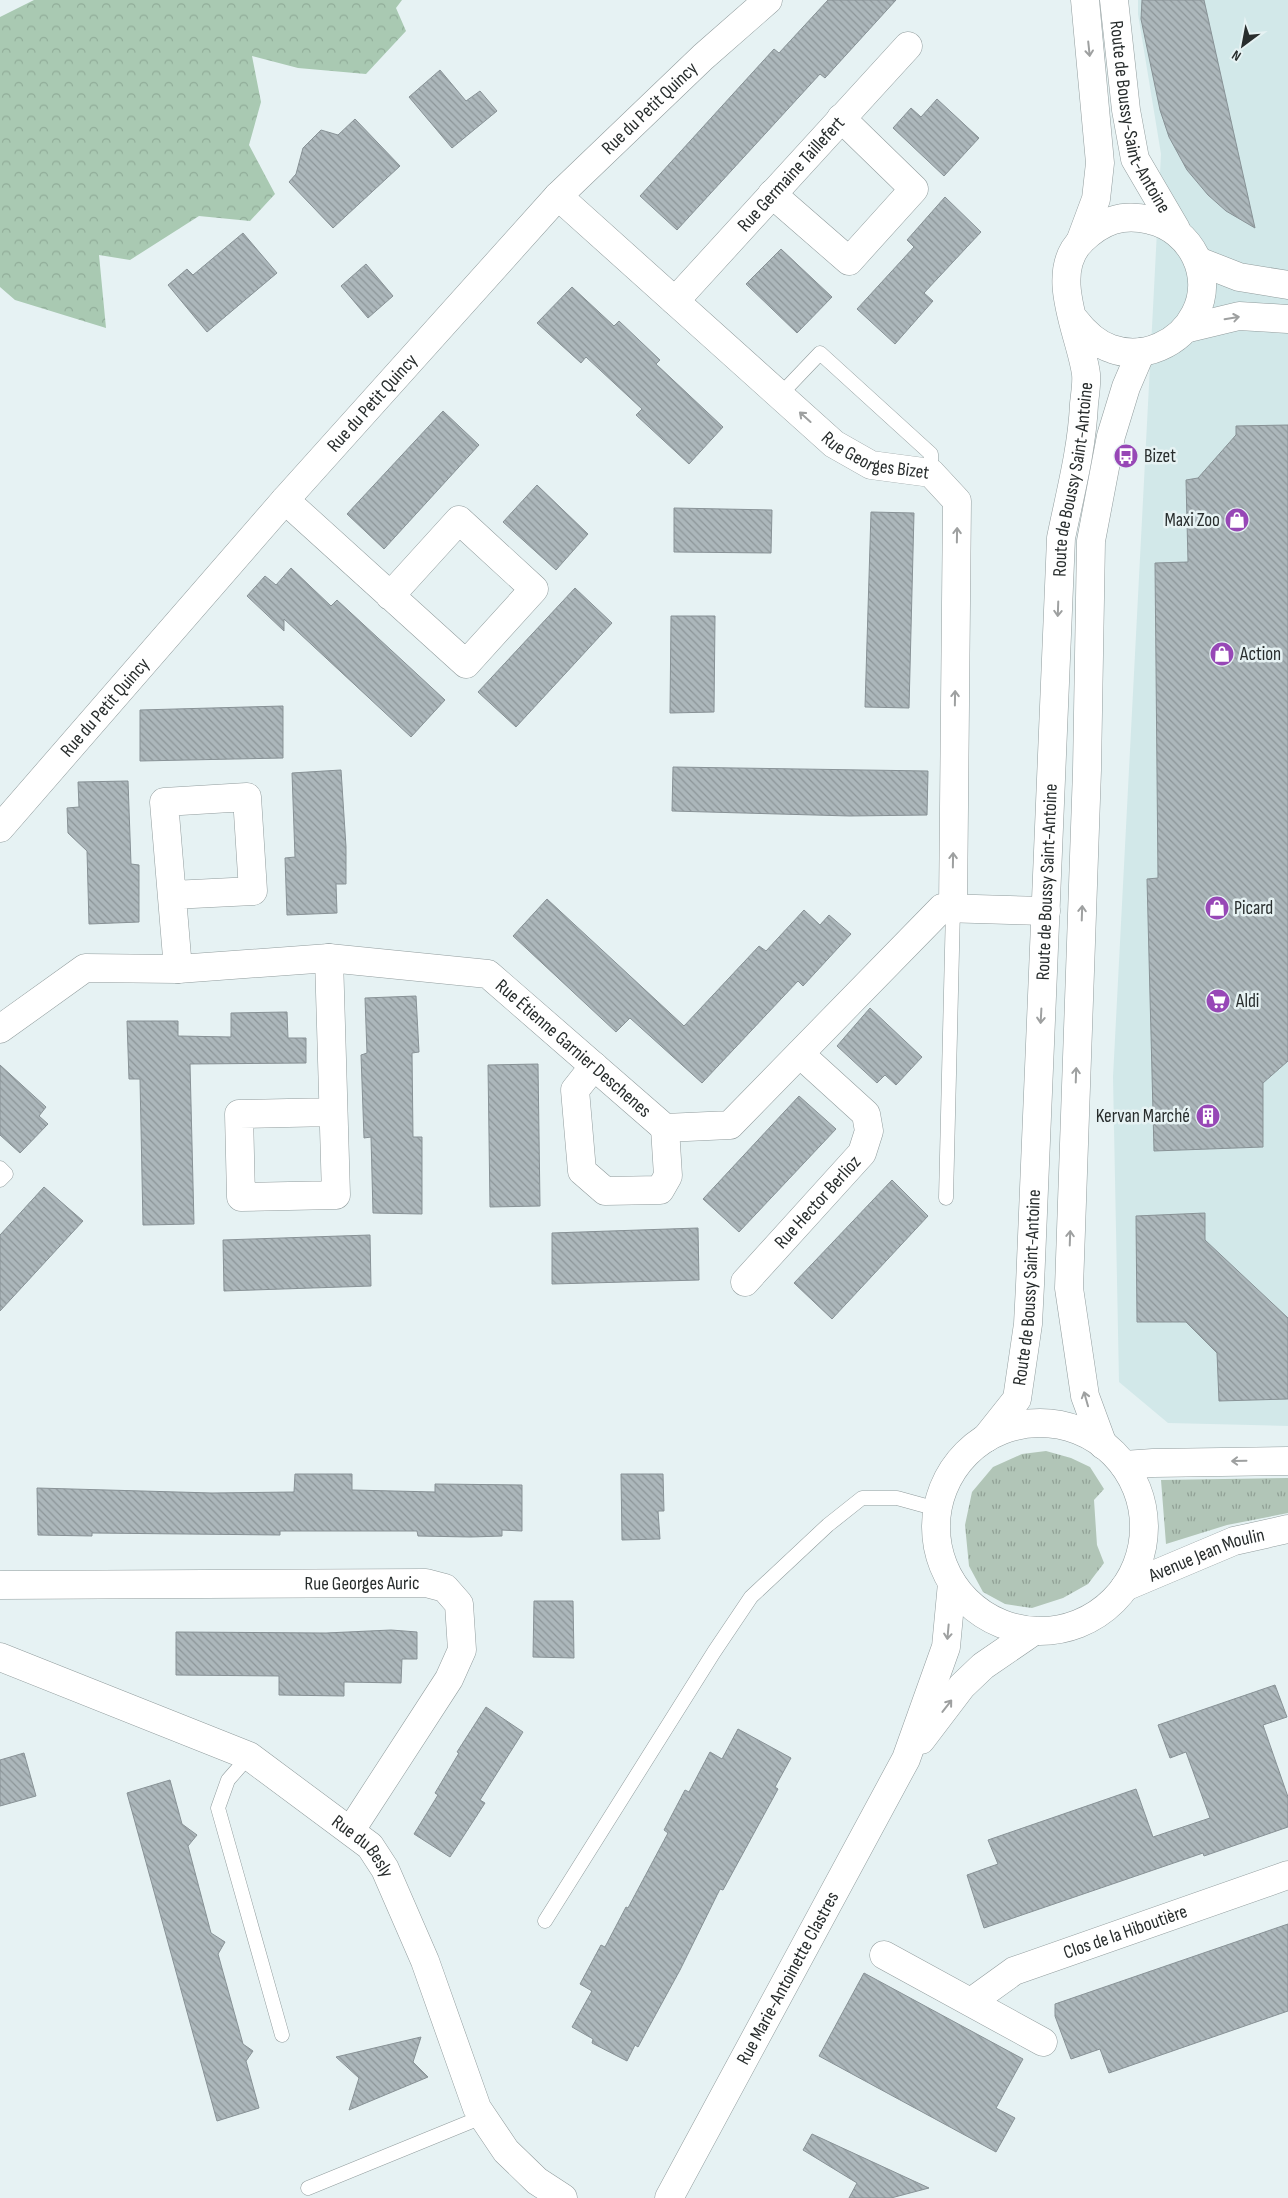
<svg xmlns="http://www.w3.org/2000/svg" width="1288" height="2198" font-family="'Sofia Sans Condensed',sans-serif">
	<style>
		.built { fill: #d2e8e9 }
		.grass { fill: url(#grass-tufts) }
		.forest { fill: url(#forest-crowns) }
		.building { fill: url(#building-back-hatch); stroke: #889296 }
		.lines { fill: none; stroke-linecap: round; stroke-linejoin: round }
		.service-casing { stroke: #919c9d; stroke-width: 15 }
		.minor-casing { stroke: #919c9d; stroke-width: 29 }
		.tertiary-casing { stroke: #919c9d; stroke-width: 29 }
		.secondary-casing { stroke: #919c9d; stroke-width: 29 }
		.service { stroke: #fff; stroke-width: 14 }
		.minor { stroke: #fff; stroke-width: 28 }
		.tertiary { stroke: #fff; stroke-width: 28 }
		.secondary { stroke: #fff; stroke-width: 28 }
		.oneway { stroke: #9ea0a0 }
		.labels { text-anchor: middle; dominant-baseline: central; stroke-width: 5; stroke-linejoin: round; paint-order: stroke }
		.street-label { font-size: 19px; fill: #282d2d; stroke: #e6f2f3 }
		.poi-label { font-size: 19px; fill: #282d2d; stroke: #e6f2f3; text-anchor: start }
	</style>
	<defs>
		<pattern id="grass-tufts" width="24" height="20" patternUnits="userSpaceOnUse" patternTransform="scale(1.25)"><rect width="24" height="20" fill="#b1c5b7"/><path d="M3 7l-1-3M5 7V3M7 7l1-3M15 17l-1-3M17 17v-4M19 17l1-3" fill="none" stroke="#90a095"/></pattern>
		<pattern id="forest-crowns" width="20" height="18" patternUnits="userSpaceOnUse" patternTransform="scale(1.25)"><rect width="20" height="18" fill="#a9c9b2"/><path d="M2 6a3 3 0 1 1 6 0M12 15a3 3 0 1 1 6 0" fill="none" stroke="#91ad99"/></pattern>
		<pattern id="building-back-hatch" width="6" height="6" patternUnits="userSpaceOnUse" patternTransform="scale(1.25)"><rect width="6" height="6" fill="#acb7bb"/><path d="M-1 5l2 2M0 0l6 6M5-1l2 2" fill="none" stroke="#8c9598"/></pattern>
	</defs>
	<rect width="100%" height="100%" fill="#e6f2f3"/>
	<!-- built -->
	<polygon class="built" points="1138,0 1288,0 1288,1426 1168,1423 1119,1382 1113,1077 1161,154 1138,14"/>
	<!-- grass -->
	<g class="grass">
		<polygon points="1046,1451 1071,1458 1090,1467 1104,1489 1094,1500 1097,1545 1104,1563 1088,1584 1063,1598 1032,1608 1005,1604 983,1592 969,1566 965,1525 972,1492 993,1467 1022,1454"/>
		<polygon points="1288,1478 1288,1513 1227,1525 1166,1544 1161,1480"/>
	</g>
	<!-- forest -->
	<polygon class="forest" points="34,0 402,0 396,8 406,31 366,74 298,68 252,56 261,102 249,145 275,194 250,221 199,216 130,260 99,255 106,328 15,300 0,287 0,17"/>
	<!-- building -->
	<g class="building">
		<polygon points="828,0 896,0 825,78 820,74 677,230 640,196 774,49 779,53"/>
		<polygon points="1142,0 1204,0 1255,228 1226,211 1208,195 1187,170 1169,137 1160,110 1141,19"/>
		<polygon points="440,70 466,101 480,91 497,111 452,148 409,97"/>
		<polygon points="937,99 979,138 944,176 893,128 911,108 921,117"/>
		<polygon points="355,119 400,166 333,228 289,182 296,174 303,148 321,130 338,135"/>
		<polygon points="945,197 981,232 924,293 933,301 895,344 857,309 914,247 907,240"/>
		<polygon points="243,233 277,273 207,332 168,285 187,269 193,275"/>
		<polygon points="781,249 832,297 797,333 746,284"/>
		<polygon points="366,264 393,296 368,318 341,286"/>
		<polygon points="572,287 614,326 619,321 660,360 656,364 723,427 689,464 636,415 642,409 586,357 581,363 537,323"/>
		<polygon points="443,411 479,445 384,549 347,514"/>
		<polygon points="1288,425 1288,1061 1263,1083 1263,1147 1154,1151 1147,879 1158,878 1155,563 1188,562 1186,480 1198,478 1236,435 1236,426"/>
		<polygon points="537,485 588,534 556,570 503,522"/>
		<polygon points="674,508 772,510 771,553 674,552"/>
		<polygon points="871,512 914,513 909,708 865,707"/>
		<polygon points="291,568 331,606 337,600 445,700 411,737 284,619 284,631 247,596 265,576 276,585"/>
		<polygon points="575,588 612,623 516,727 478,692"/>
		<polygon points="671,616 715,616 714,712 670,713"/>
		<polygon points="283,706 283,758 140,761 140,710"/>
		<polygon points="673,767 928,771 927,815 850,816 672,811"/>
		<polygon points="341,770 346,847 346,884 336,884 337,913 287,915 285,858 295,857 292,773"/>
		<polygon points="128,781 131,864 139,865 139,922 89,924 87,851 68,833 67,808 79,807 78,782"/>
		<polygon points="547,899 684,1026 759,946 766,951 804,910 820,925 829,915 851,934 803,986 798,981 702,1083 630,1018 616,1032 513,936"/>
		<polygon points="416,996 419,1052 412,1053 413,1137 422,1137 422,1214 373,1213 371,1137 364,1138 361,1055 367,1053 365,998"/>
		<polygon points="870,1008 922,1057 896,1085 885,1075 877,1083 837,1046"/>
		<polygon points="287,1012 288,1038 306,1038 306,1063 190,1064 194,1224 143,1225 140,1079 129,1079 127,1021 178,1021 178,1036 231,1037 231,1013"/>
		<polygon points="538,1064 540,1206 490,1207 488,1065"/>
		<polygon points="0,1065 46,1107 39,1116 48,1124 20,1153 0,1135"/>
		<polygon points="799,1096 836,1129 739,1232 703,1199"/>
		<polygon points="892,1180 928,1216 832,1319 794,1283"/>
		<polygon points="44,1187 83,1221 0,1311 0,1235"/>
		<polygon points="1205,1213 1205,1240 1288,1318 1288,1399 1219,1401 1217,1353 1186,1322 1137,1322 1136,1216"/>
		<polygon points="698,1228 699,1280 552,1284 552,1233"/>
		<polygon points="370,1235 371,1286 224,1291 223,1240"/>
		<polygon points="295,1474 352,1474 352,1490 435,1492 435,1484 522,1485 522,1531 502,1530 502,1536 471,1537 418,1536 417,1531 280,1531 280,1535 92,1533 92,1536 38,1535 37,1488 212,1493 294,1492"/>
		<polygon points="621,1474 663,1474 664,1511 658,1511 660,1539 622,1540"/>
		<polygon points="534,1601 573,1601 574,1658 533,1657"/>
		<polygon points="391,1630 417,1632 417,1659 402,1659 401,1683 344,1682 344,1696 279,1695 279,1676 176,1675 176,1632 326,1633"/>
		<polygon points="1275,1685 1287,1717 1263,1725 1288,1797 1288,1827 1204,1856 1203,1853 984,1928 967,1875 998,1864 988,1840 1136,1789 1153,1837 1210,1818 1186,1752 1170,1758 1158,1725"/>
		<polygon points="486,1707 523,1732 480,1800 485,1803 450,1857 414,1834 438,1795 435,1793 459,1753 457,1752"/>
		<polygon points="738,1729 791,1758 775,1787 778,1789 723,1890 720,1889 680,1970 638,2047 635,2045 627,2061 592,2043 593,2039 572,2027 592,1991 580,1984 601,1945 605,1947 626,1907 628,1908 668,1833 664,1830 685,1790 689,1792 710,1752 722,1759"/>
		<polygon points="24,1753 36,1796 0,1806 0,1760"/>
		<polygon points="170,1780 182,1824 197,1835 188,1846 211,1933 225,1942 218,1954 243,2044 253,2051 246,2061 259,2108 217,2121 127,1793"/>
		<polygon points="1288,1924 1288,2011 1109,2073 1100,2049 1071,2059 1055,2016 1055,2004"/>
		<polygon points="864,1973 1023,2059 996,2108 1015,2118 996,2152 819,2056"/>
		<polygon points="421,2037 413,2062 428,2077 349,2110 359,2078 336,2057"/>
		<polygon points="812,2134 929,2188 891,2198 849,2198 857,2183 803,2150"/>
	</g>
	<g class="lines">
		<defs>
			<g id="service">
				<polyline points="780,395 820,353 931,454 931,473"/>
				<polyline points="0,1168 6,1174 0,1180"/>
				<polyline points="946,1198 953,909"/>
				<polyline points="249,1756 228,1780 218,1808 282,2035"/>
				<polyline points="545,1921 714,1652 751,1597 828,1525 862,1498 897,1498 937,1509"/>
				<polyline points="308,2188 482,2117"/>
			</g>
			<g id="minor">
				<polyline points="772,194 849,261 914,189 841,118"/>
				<path id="s1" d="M 558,196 L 834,444 L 871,465 L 931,473 L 957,501 L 953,909"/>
				<polyline points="1198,261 1239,277 1288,285"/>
				<path id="s2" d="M 675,301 L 908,46"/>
				<polyline points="1185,329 1239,316 1288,319"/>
				<polyline points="285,500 466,664 534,589 459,520 390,596"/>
				<path id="s3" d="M 0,828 L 285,500 L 558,196 L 703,57 L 768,0"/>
				<polyline points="172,895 253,891 247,797 164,802 178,969"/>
				<polyline points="329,958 336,1195 241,1197 239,1114 333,1112"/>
				<path id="s4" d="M 0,1029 L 85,968 L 178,969 L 329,958 L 488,974 L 665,1128 L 730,1125 L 942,908 L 1046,911"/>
				<polyline points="594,1066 575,1090 582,1171 605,1191 660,1190 668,1176 665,1128"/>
				<path id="s5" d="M 745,1282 L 862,1153 L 869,1131 L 866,1114 L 800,1054"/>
				<path id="s6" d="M 0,1585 L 426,1583 L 445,1588 L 459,1604 L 462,1650 L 449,1679 L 351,1830"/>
				<path id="s7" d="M 0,1657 L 249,1756 L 370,1846 L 385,1869 L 425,1961 L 477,2108 L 506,2151 L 537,2181 L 563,2198"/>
				<polyline points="884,1955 1043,2042"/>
				<path id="s8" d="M 971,2002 L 1014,1971 L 1288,1875"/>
			</g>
			<g id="tertiary">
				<polyline points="921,1740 962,1686 983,1666 1034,1631"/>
				<path id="s9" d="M 669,2198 L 906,1759 L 946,1647 L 952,1583"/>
			</g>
			<g id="secondary">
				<path id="s10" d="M 1114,0 L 1126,110 L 1135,159 L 1176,229"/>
				<polyline points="1080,242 1096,199 1100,163 1085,0"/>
				<circle cx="1040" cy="1527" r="104"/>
				<path id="s11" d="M 986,1438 L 1017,1399 L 1028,1324 L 1030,1285 L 1061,538 C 1070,494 1082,449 1084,404 C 1085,394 1087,383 1086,374 C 1081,335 1047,273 1082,240 C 1102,221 1122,213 1150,220 C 1191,229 1215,276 1195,314 C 1180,344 1143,360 1112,349 C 1096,344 1084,332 1074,319"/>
				<polyline points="1103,1445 1085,1396 1069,1288 1087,770 1091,541 1111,436 1126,387 1141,352"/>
				<polyline points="1124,1465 1153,1463 1288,1461"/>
				<path id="s12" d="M 1125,1587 L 1234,1541 L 1288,1529"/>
			</g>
		</defs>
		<!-- service casing -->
		<use href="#service" class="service-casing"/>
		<!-- minor casing -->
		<use href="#minor" class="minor-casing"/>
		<!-- tertiary casing -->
		<use href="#tertiary" class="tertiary-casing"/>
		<!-- secondary casing -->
		<use href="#secondary" class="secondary-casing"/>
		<!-- service -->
		<use href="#service" class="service"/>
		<!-- minor -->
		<use href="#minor" class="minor"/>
		<!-- tertiary -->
		<use href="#tertiary" class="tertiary"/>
		<!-- secondary -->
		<use href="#secondary" class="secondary"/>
	</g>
	<!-- one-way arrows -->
	<defs><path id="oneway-shaft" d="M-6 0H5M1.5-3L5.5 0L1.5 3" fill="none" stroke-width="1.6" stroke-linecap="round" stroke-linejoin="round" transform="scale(1.25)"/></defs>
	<g class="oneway">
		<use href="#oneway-shaft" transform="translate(1089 49) rotate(84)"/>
		<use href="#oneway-shaft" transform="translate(1232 318) rotate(-9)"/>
		<use href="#oneway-shaft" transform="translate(805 417) rotate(-138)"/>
		<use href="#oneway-shaft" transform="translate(957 535) rotate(-89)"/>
		<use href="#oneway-shaft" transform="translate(1058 609) rotate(92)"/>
		<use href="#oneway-shaft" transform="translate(955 698) rotate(-89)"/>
		<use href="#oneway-shaft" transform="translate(953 860) rotate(-89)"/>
		<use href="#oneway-shaft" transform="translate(1082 913) rotate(-88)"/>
		<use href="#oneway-shaft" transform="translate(1041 1016) rotate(93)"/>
		<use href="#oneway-shaft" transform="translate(1076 1075) rotate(-88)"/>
		<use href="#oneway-shaft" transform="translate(1070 1238) rotate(-88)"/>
		<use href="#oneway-shaft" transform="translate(1086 1399) rotate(-106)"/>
		<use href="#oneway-shaft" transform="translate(1239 1461) rotate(179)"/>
		<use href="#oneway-shaft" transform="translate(948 1632) rotate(95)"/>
		<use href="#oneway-shaft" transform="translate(947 1706) rotate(-52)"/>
	</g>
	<!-- icons -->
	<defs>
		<symbol id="bus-disc" viewBox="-11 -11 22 22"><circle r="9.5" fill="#9747b6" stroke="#e6f2f3"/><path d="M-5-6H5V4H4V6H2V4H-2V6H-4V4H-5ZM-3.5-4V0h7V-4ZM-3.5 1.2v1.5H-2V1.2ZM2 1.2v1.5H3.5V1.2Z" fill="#fff"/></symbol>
		<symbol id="shop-disc" viewBox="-11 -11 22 22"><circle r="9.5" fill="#9747b6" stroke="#e6f2f3"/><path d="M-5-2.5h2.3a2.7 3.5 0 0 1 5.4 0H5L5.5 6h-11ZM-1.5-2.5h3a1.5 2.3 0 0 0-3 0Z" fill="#fff"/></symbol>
		<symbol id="supermarket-disc" viewBox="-11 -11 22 22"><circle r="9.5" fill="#9747b6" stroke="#e6f2f3"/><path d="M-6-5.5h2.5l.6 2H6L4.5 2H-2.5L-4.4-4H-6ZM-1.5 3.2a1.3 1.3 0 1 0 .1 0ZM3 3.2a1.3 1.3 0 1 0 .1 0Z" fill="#fff"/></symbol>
		<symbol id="building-disc" viewBox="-11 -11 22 22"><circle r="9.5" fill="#9747b6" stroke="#e6f2f3"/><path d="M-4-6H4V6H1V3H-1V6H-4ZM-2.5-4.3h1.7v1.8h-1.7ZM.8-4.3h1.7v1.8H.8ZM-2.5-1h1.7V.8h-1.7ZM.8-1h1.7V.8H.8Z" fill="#fff"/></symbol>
	</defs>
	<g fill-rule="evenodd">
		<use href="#bus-disc" x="1112" y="442" width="28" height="28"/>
		<use href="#shop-disc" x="1223" y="506" width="28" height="28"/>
		<use href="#shop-disc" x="1208" y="640" width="28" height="28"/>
		<use href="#shop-disc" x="1203" y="894" width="28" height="28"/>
		<use href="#supermarket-disc" x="1204" y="987" width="28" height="28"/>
		<use href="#building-disc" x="1194" y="1102" width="28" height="28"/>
	</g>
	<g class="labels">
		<!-- street labels -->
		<g class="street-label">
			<text stroke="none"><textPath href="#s3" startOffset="970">Rue du Petit Quincy</textPath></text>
			<text stroke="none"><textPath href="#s10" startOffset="121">Route de Boussy-Saint-Antoine</textPath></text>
			<text stroke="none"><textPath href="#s2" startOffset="172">Rue Germaine Taillefert</textPath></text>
			<text stroke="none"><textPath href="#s3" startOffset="565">Rue du Petit Quincy</textPath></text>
			<text stroke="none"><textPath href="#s1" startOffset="415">Rue Georges Bizet</textPath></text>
			<text stroke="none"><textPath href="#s11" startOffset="972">Route de Boussy Saint-Antoine</textPath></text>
			<text stroke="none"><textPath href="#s3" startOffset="160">Rue du Petit Quincy</textPath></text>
			<text stroke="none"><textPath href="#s11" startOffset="568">Route de Boussy Saint-Antoine</textPath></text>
			<text stroke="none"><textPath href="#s4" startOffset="622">Rue Étienne Garnier Deschenes</textPath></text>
			<text stroke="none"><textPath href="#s5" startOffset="108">Rue Hector Berlioz</textPath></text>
			<text stroke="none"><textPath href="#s11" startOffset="162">Route de Boussy Saint-Antoine</textPath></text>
			<text stroke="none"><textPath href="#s12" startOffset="88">Avenue Jean Moulin</textPath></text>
			<text stroke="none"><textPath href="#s6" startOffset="362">Rue Georges Auric</textPath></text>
			<text stroke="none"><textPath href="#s7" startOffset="414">Rue du Besly</textPath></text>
			<text stroke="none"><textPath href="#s8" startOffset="171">Clos de la Hiboutière</textPath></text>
			<text stroke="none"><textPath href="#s9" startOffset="250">Rue Marie-Antoinette Clastres</textPath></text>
		</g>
		<!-- poi labels -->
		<g class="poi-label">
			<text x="1144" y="456">Bizet</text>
			<text x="1220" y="520" text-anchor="end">Maxi Zoo</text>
			<text x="1240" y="654">Action</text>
			<text x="1234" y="908">Picard</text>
			<text x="1236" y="1001">Aldi</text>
			<text x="1190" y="1116" text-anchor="end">Kervan Marché</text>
		</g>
	</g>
	<!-- north arrow -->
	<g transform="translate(1243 45) rotate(212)" stroke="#e6f2f3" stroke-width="4" paint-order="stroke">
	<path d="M0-4L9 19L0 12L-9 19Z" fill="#282d2d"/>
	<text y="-8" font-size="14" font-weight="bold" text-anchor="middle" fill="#282d2d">N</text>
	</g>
</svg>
